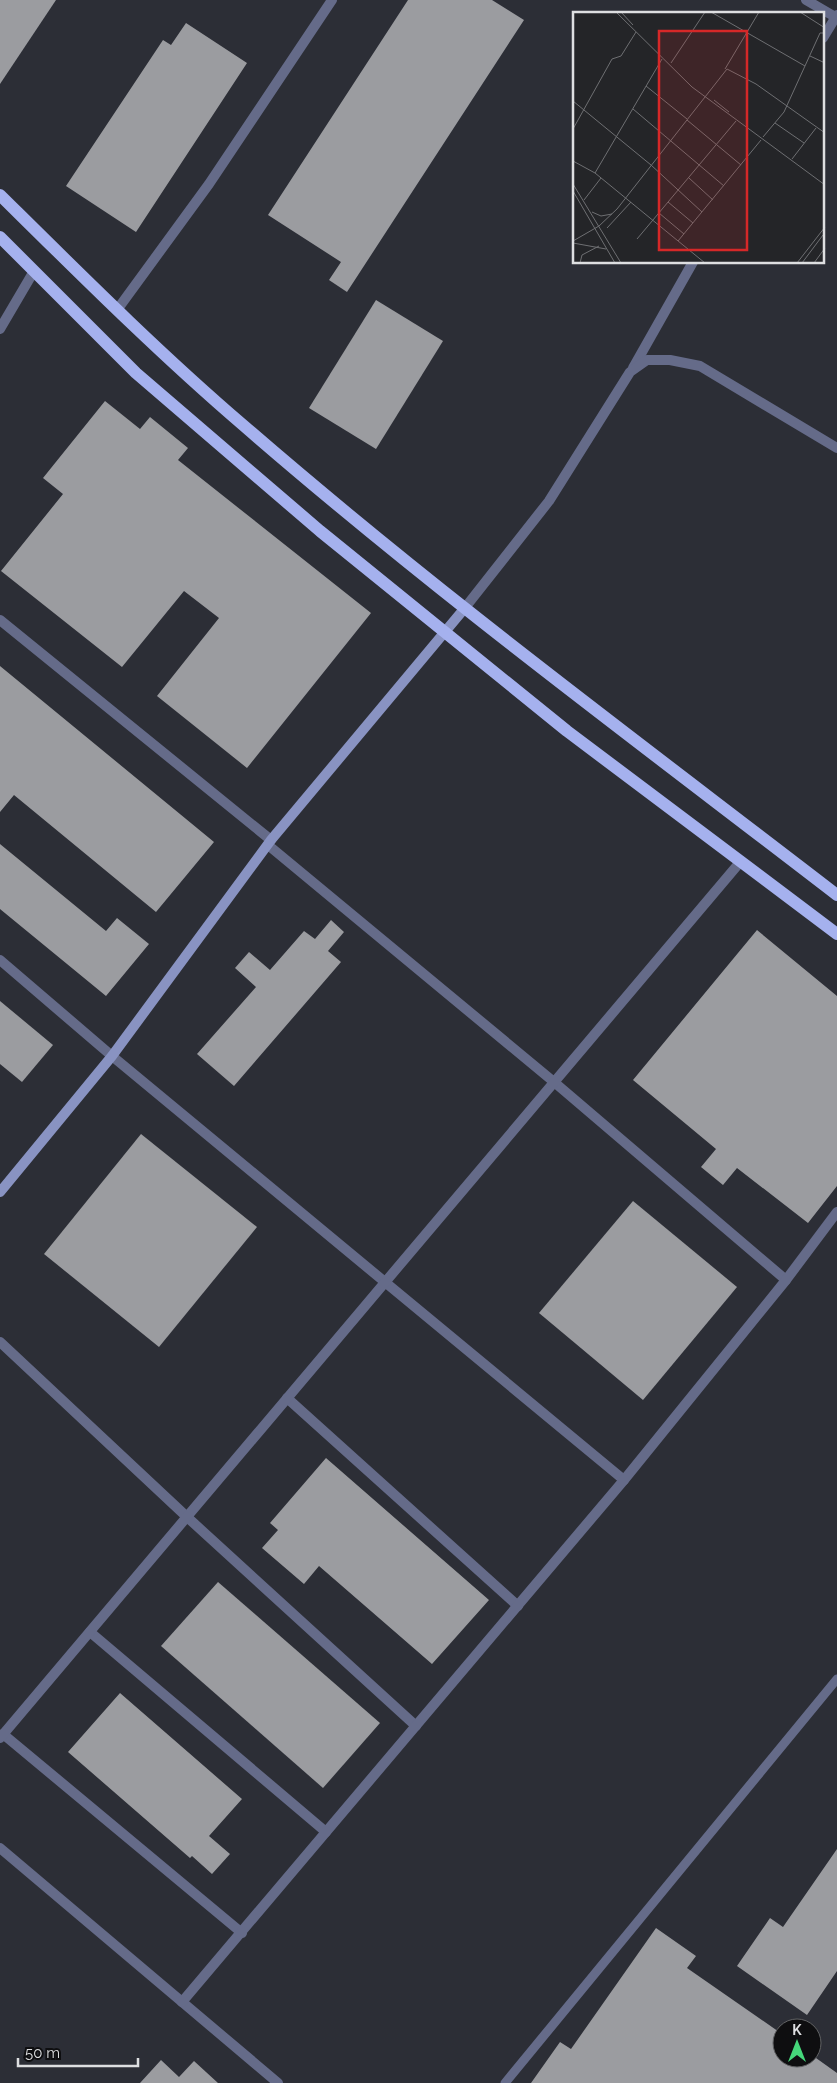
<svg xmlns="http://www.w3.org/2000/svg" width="837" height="2083" font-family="Raleway,sans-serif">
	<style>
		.built { fill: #2c2e36; fill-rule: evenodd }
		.building { fill: #9b9ca0 }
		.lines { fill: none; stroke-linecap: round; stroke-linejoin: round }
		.lane { stroke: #656b89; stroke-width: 9 }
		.street { stroke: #656b89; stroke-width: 10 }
		.secondary { stroke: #8993c2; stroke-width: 10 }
		.primary { stroke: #a5b1ee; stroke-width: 12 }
		.inset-road { fill: none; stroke: #6e6f72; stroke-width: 1 }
		.view { fill: #d62828; fill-opacity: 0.15; stroke: #d62828; stroke-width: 2.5 }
		.inset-edge { fill: none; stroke: #dedfe1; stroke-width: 2.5 }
	</style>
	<rect width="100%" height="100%" fill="#242528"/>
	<!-- built -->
	<path class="built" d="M 0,0 L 837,0 L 837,2083 L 0,2083 ZM 574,14 L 823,14 L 823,262 L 574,262 ZM 782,2028 L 812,2028 L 812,2058 L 782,2058 Z"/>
	<!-- building -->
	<g class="building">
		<polygon points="0,0 56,0 0,84"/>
		<polygon points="408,0 492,0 524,20 347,292 329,280 341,262 268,215"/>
		<polygon points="186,23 247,63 136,232 66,186 163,40 171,45"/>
		<polygon points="376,300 443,341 376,449 309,408"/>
		<polygon points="105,401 140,429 150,417 188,448 178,460 371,613 247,768 157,696 219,618 184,591 122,667 1,571 63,494 43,478"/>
		<polygon points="0,666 214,842 156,912 14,795 0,812"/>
		<polygon points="0,844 106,931 117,918 149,944 106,996 0,909"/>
		<polygon points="331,920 344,932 328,951 341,962 234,1086 197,1054 256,987 235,968 249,952 270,970 304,931 315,939"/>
		<polygon points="757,930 837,996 837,1186 808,1223 737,1168 723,1185 701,1167 716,1149 633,1080"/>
		<polygon points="0,1001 53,1045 22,1082 0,1064"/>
		<polygon points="141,1134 257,1227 159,1347 44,1254"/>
		<polygon points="633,1201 737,1287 643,1400 539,1313"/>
		<polygon points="326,1458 489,1600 432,1664 319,1566 304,1584 262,1548 278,1530 270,1523"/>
		<polygon points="218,1582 380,1723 323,1788 161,1646"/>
		<polygon points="120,1693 242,1799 209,1836 230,1854 212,1874 192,1856 190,1858 68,1752"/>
		<polygon points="837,1849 837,1971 807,2015 737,1966 770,1918 783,1927"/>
		<polygon points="656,1928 696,1956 687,1968 782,2034 782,2058 816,2058 837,2073 837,2083 531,2083 560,2042 571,2049"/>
		<polygon points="161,2060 179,2077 194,2061 218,2083 140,2083"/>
	</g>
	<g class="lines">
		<!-- lane -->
		<polyline class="lane" points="505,2083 837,1679"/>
		<!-- street -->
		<g class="street">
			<polyline points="806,0 837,18"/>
			<polyline points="823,38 837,15"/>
			<polyline points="117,310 209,184 332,0"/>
			<polyline points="0,329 34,271"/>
			<polyline points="633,368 693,262"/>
			<polyline points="464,609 549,501 630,372 647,360 670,360 700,366 837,448"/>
			<polyline points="0,620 271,840"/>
			<polyline points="268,845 554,1082 786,1280"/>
			<polyline points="0,960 112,1056 624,1480"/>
			<polyline points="0,1342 187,1517 416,1726"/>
			<polyline points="287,1398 518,1606"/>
			<polyline points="90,1632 326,1832"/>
			<polyline points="3,1734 242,1933"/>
			<polyline points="0,1738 741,861"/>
			<polyline points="0,1848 278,2083"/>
			<polyline points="182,2002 624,1480 786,1280 837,1212"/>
		</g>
		<!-- secondary -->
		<polyline class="secondary" points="0,1192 112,1056 271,840 464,609"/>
		<!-- primary -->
		<g class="primary">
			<path d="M 0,195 C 80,274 159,353 243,425 C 434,591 637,741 837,895"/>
			<polyline points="0,237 136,373 320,531 567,731 837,934"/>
		</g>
	</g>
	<!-- overview -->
	<g transform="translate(573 12)">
		<rect width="251" height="251" fill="#242528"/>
		<path class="inset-road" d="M 43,0 L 119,75 L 252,173M 48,0 L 60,13M 138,0 L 232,54M 227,0 L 252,16M 237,44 L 252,51M 98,51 L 132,0M 152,57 L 186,0M 73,74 L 114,107M 141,88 L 156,100M 0,89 L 78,153 L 129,200M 60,97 L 151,174M 114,108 L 168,153M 202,111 L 231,131M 0,117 L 39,47 L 48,44 L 63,20M 190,125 L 211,100 L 247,21 L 252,21M 219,147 L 243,116M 0,149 L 22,161 L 132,251M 22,161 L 89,47M 116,166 L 140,188M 0,172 L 48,251M 0,179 L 42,251M 11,188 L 28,166M 95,190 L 120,211M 19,200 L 28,204 L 39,202M 86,201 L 111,222M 34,216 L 58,190M 64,227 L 163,109M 0,229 L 26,214 L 44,197 L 154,57 L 183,72 L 252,121M 105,229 L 188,128M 0,231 L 33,237M 7,251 L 9,243 L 26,234M 224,251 L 252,215M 229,251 L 250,223M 241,251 L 252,236"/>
		<path class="view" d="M 86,19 L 174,19 L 174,238 L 86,238 Z"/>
		<rect width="251" height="251" class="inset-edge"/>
	</g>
	<!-- north arrow -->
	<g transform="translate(797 2043)"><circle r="24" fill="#0e0e10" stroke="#616264"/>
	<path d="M0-4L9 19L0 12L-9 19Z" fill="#45d77a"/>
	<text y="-8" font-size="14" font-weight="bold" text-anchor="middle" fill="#dedfe1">K</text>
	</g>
	<!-- scale -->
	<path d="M18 2058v8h120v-8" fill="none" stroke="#dedfe1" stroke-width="2.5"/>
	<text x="25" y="2058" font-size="15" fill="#dedfe1" stroke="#0e0e10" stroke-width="4" paint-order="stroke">50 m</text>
</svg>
